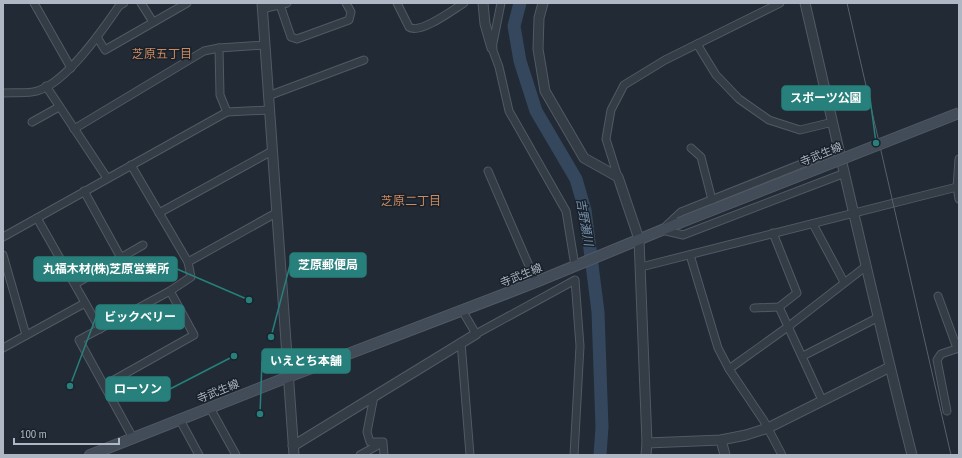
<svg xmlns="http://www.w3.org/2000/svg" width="962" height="458" font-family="'PT Sans Narrow','Noto Sans JP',sans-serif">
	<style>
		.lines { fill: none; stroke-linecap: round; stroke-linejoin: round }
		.river { stroke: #35475c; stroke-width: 13 }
		.minor-casing { stroke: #515a64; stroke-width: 9 }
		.tertiary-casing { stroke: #515a64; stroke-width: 11 }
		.secondary-casing { stroke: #515a64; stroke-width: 12 }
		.minor { stroke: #343c46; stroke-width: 7 }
		.tertiary { stroke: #343c46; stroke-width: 9 }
		.secondary { stroke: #424c59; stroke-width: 10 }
		.tram { stroke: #56616d; stroke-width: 1 }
		.secondary-bridge-casing { stroke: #515a64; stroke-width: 12; stroke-linecap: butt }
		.secondary-bridge { stroke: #424c59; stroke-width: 10 }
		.labels { text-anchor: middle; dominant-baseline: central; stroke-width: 3; stroke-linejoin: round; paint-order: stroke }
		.street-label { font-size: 11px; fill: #aeb7c3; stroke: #19212a }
		.neighbourhood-label { font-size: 12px; fill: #cd895f; stroke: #19212a }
		.water-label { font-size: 12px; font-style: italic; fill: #778faa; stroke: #19212a }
		.leader { fill: none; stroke: #27807b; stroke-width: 1.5 }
		.callout-dot { fill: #27807b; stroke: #19212a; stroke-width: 1.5 }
		.callout { fill: #27807b; stroke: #27807b; stroke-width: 1.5 }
		.callout-label { font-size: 12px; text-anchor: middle; font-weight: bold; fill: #fff }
	</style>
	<rect width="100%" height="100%" fill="#212a35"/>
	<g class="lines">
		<!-- river -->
		<polyline class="river" points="520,3 514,26 520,61 536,111 576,179 585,210 598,312 602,427 600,455"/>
		<defs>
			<g id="minor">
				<polyline points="34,3 71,68"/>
				<polyline points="141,3 153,22"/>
				<path d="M 397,3 L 409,27 C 420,35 454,9 464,3"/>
				<polyline points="501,3 492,48 499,67 509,111 566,211 575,266"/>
				<polyline points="280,5 291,37 297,39 349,20 351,12 346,3"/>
				<polyline points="262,9 287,3"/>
				<polyline points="97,37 105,50 187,3"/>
				<polyline points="697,44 716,75 739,99 769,120 800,130 833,122"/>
				<polyline points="46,86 107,178"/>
				<path d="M 3,93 C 13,92 27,94 37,91 C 66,83 102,31 119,6 L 124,3"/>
				<polyline points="268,96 364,60"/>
				<polyline points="227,112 220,95 219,48 265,45"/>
				<polyline points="32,122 59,107"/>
				<polyline points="74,129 204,51 219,48"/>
				<polyline points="691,148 701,157 712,200"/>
				<polyline points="959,159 957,187 959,199"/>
				<polyline points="131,165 188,262 191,277 170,291 79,340 133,438"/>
				<polyline points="488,171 536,282"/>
				<polyline points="618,177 606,139 611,110 624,85 665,60 780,3"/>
				<polyline points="84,191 121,258"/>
				<polyline points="159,213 272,151"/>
				<polyline points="37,218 100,329"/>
				<polyline points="813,224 844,282"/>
				<polyline points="666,226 681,212 839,149"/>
				<polyline points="662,230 683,235 845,173"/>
				<polyline points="3,237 227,112 269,110"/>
				<polyline points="3,255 26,335"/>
				<polyline points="690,255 718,348 729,369 764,421 782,455"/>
				<polyline points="188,262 276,213"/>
				<polyline points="641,267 957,187"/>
				<polyline points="75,284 143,245"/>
				<polyline points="938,296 957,348"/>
				<polyline points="779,307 822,400"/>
				<polyline points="754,308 779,307 797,293 773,233"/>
				<polyline points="462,310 476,334 575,280 580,346 574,455"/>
				<polyline points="461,342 470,455"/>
				<polyline points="3,348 85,303"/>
				<polyline points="803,356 877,318"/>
				<polyline points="729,369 789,326 865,267"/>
				<polyline points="105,385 194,335 170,291"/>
				<polyline points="374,396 367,432 370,442 383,442 384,455"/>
				<polyline points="210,408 236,455"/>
				<polyline points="947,411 937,360 941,354 959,348"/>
				<polyline points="180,420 199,455"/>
				<polyline points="360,455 382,443"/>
			</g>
			<g id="tertiary">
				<polyline points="262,3 294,455"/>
				<polyline points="483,3 485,24 492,48"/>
				<polyline points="543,3 539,18 538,49 545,91 584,158 618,177 639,239 647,443 646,455"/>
				<path d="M 805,3 C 840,154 874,305 912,455"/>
				<polyline points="721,440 725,455"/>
				<polyline points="647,443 721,440 746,435 768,428 890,367"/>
				<polyline points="293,446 476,334"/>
			</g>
			<polyline id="secondary" points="90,455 288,377 536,282 679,223"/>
		</defs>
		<!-- minor casing -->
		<use href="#minor" class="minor-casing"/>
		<!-- tertiary casing -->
		<use href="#tertiary" class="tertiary-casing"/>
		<!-- secondary casing -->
		<use href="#secondary" class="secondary-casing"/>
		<!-- minor -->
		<use href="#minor" class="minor"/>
		<!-- tertiary -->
		<use href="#tertiary" class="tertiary"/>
		<!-- secondary -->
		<use href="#secondary" class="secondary"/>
		<!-- tram -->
		<polyline class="tram" points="847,3 951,455"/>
		<defs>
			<polyline id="secondary-bridge" points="679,223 959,113"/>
		</defs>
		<!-- secondary-bridge casing -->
		<use href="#secondary-bridge" class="secondary-bridge-casing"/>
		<!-- secondary-bridge -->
		<use href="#secondary-bridge" class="secondary-bridge"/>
	</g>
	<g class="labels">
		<!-- street labels -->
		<g class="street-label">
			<text transform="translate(821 154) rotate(-22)">寺武生線</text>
			<text transform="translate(521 275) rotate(-22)">寺武生線</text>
			<text transform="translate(218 391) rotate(-22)">寺武生線</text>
		</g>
		<!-- neighbourhood labels -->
		<g class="neighbourhood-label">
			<text x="162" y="53">芝原五丁目</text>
			<text x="411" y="200">芝原二丁目</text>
		</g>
		<!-- water labels -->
		<g class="water-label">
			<text transform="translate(585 222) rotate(80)">吉野瀬川</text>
		</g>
	</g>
	<!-- callouts -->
	<path class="leader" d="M876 143L870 98M271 337L290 265M249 300L177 269M70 386L96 317M260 414L262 361M234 356L170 389"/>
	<g class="callout-dot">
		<circle cx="876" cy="143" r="4"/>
		<circle cx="271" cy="337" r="4"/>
		<circle cx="249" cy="300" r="4"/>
		<circle cx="70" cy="386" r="4"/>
		<circle cx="260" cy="414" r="4"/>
		<circle cx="234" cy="356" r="4"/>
	</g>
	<g class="callout">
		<rect x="782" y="86" width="88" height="24" rx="4"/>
		<rect x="290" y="253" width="76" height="24" rx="4"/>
		<rect x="34" y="257" width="143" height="24" rx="4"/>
		<rect x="96" y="305" width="88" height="24" rx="4"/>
		<rect x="262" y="349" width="88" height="24" rx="4"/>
		<rect x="106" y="377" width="64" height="24" rx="4"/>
	</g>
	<g class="callout-label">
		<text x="826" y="102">スポーツ公園</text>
		<text x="328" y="269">芝原郵便局</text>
		<text x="106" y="273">丸福木材(株)芝原営業所</text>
		<text x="140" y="321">ビックベリー</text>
		<text x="306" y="365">いえとち本舗</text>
		<text x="138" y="393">ローソン</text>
	</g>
	<!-- border -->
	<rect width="962" height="458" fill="none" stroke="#aeb7c3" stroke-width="8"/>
	<!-- scale -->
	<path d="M14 438v6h105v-6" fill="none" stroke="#aeb7c3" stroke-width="2"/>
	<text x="20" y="438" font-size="12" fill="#aeb7c3" stroke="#19212a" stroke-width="3" paint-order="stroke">100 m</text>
</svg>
